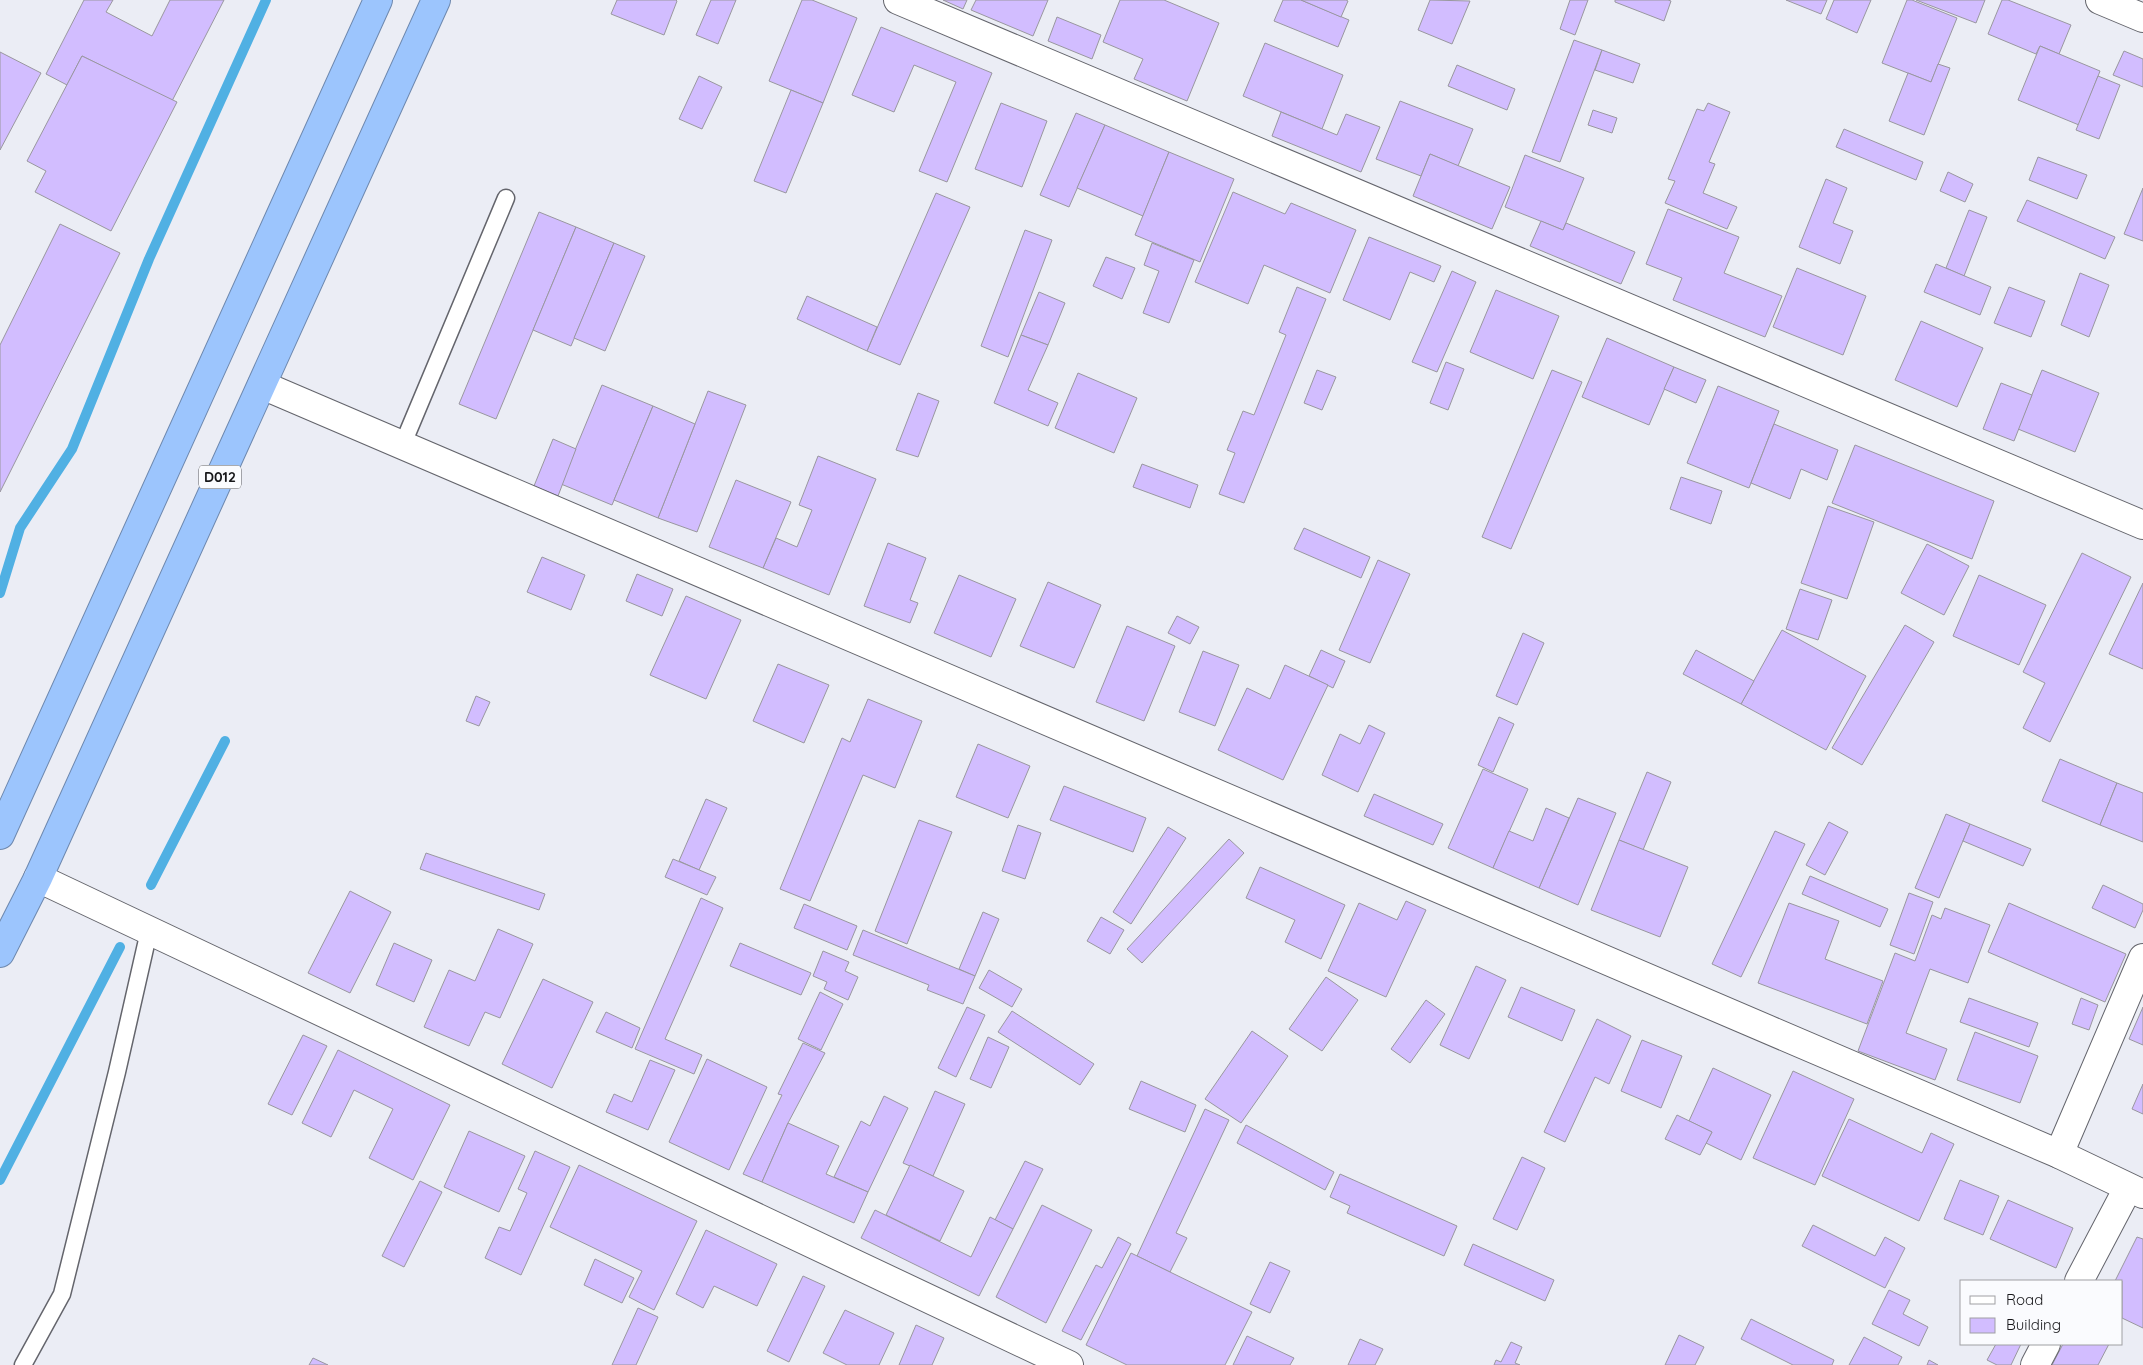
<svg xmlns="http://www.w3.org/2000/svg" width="2143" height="1365" font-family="Quicksand,sans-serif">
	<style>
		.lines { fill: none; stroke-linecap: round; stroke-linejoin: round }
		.stream { stroke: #50b0e3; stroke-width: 10 }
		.building { fill: #d2bdff; stroke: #99979f }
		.lane-casing { stroke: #64656c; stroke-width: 19 }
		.street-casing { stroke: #64656c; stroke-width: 30 }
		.highway-casing { stroke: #6d88ae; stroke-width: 30 }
		.lane { stroke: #fff; stroke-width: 16 }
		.street { stroke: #fff; stroke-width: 28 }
		.highway { stroke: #9cc5fd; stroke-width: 28 }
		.labels { text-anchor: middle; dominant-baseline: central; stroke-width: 5; stroke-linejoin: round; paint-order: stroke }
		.shield { fill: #fafbfe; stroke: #5b5b5e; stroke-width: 1 }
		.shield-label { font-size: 14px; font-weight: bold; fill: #17171a }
	</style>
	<rect width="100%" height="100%" fill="#ebedf5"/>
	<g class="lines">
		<!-- stream -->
		<g class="stream">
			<polyline points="0,593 20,528 72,449 149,259 266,0"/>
			<polyline points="151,885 225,741"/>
			<polyline points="0,1180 120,947"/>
		</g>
	</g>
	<!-- building -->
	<g class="building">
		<polygon points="84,0 113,0 106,12 152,36 170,0 224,0 172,101 82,56 67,85 46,74"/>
		<polygon points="617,0 676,0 677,1 664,35 611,14"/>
		<polygon points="711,0 736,0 718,44 696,35"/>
		<polygon points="802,0 812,0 857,18 823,103 769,81"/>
		<polygon points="943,0 967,0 963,9"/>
		<polygon points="976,0 1048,0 1033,36 971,10"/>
		<polygon points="1120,0 1164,0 1219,23 1187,101 1134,79 1143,59 1103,42"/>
		<polygon points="1283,0 1301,0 1349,20 1338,47 1274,21"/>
		<polygon points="1301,0 1346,0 1348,1 1341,17"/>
		<polygon points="1430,0 1470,1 1452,44 1418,30"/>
		<polygon points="1570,0 1588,0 1575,35 1560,29"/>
		<polygon points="1615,0 1668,0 1671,1 1664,21 1615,2"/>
		<polygon points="1786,0 1827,0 1821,14"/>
		<polygon points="1834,0 1871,0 1857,33 1826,19"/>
		<polygon points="1907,0 1912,0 1957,18 1931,82 1882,63"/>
		<polygon points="1916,0 1985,0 1976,23"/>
		<polygon points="2002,0 2008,0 2071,25 2059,54 2040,46 2036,54 1988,34"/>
		<polygon points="1057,17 1101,35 1092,59 1048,41"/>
		<polygon points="881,27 992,73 947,182 919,171 956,82 914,65 894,112 852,95"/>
		<polygon points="1574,40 1602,50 1560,162 1532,152"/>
		<polygon points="1265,43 1343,75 1322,129 1243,96"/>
		<polygon points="2040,46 2100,71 2079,125 2018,100"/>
		<polygon points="1602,50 1640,64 1633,83 1595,70"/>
		<polygon points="2124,51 2143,59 2143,87 2113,75"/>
		<polygon points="0,52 41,73 0,150"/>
		<polygon points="82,56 177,102 111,231 35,192 46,171 27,161"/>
		<polygon points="1938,64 1950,68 1924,135 1889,121 1908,73 1931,82"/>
		<polygon points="1457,65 1515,89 1507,110 1448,86"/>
		<polygon points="699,76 722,87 702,129 679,119"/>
		<polygon points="2098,76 2120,85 2099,139 2076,130"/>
		<polygon points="791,90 823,103 786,193 754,181"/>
		<polygon points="1400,101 1473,129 1458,166 1430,154 1421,176 1376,159"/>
		<polygon points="1001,103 1047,121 1022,187 975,169"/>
		<polygon points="1708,103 1730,112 1709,162 1715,164 1703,193 1737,207 1727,229 1665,203 1675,181 1668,179 1697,109 1704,111"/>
		<polygon points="1593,110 1617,118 1612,133 1588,125"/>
		<polygon points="1281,112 1337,135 1346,114 1380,127 1361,172 1272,136"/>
		<polygon points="1076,113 1105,125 1069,207 1040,195"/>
		<polygon points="1105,125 1169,152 1143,216 1077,188"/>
		<polygon points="1844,129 1923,162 1916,180 1836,147"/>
		<polygon points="1169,152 1234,179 1200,262 1135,235"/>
		<polygon points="1430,154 1510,187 1492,229 1413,196"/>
		<polygon points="1525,155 1584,178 1563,230 1505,207"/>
		<polygon points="2038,157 2087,175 2077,199 2029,180"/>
		<polygon points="1948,172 1973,184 1965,202 1940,191"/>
		<polygon points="1826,179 1847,188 1833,223 1853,231 1840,264 1799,247"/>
		<polygon points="2143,188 2143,241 2124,234"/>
		<polygon points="1233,192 1285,214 1291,203 1356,230 1330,293 1264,265 1248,304 1195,282"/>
		<polygon points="936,193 970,207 900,365 867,351"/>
		<polygon points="2027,200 2115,237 2105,259 2017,221"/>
		<polygon points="1668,209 1739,237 1724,273 1782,296 1765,337 1673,300 1682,278 1646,264"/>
		<polygon points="1969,210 1987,217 1964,276 1946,268"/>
		<polygon points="539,212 576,227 496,419 459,404"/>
		<polygon points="1541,221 1563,230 1566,223 1635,252 1621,284 1530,246"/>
		<polygon points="60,224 120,253 0,492 0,345"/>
		<polygon points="576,227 614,243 571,346 533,330"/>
		<polygon points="1025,230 1052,240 1008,357 981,346"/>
		<polygon points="1369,237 1441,266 1434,282 1410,272 1390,320 1343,300"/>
		<polygon points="614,243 645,256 605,351 574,338"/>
		<polygon points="1152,243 1194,260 1169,323 1143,313 1159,271 1144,265"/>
		<polygon points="1106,257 1135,268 1122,299 1093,286"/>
		<polygon points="1936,264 1991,287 1980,315 1924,292"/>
		<polygon points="1797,268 1866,296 1843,355 1773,327"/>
		<polygon points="1452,271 1476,282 1437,372 1412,362"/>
		<polygon points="2080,273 2109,285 2089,337 2061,325"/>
		<polygon points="1297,287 1326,299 1244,503 1219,494 1235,453 1227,450 1243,411 1254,415 1286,335 1279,332"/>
		<polygon points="2009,287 2045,301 2031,337 1994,323"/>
		<polygon points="1496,290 1559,316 1533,379 1470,352"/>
		<polygon points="1039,292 1065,303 1048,345 1021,335"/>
		<polygon points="807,296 877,327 867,351 797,319"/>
		<polygon points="1921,321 1983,348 1957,407 1895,380"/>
		<polygon points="1021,335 1048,345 1028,390 1058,403 1048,426 994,403"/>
		<polygon points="1607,338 1674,367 1649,425 1582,397"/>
		<polygon points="1446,362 1464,369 1448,410 1430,403"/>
		<polygon points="1674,367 1706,380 1696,403 1664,389"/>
		<polygon points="1317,370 1336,377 1322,410 1304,403"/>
		<polygon points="1552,370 1582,382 1511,549 1482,537"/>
		<polygon points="2042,370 2099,393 2075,452 2018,429"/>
		<polygon points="1078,373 1137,398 1114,453 1055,428"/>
		<polygon points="2001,383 2032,395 2014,441 1983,429"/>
		<polygon points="602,385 653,406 612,505 561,484"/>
		<polygon points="1718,386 1779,411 1749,488 1687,463"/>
		<polygon points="708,391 746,405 697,532 658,518"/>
		<polygon points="918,393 939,401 918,457 896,450"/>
		<polygon points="653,406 695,424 658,518 614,500"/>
		<polygon points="1774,424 1838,450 1827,480 1801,469 1790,499 1751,483"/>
		<polygon points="553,439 576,449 558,496 534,486"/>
		<polygon points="1855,445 1994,501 1972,559 1832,503"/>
		<polygon points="818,456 876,479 829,595 763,568 776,538 797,547 812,510 799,505"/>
		<polygon points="1142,464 1198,485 1190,508 1133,487"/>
		<polygon points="1681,477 1722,491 1711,524 1670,509"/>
		<polygon points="736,480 791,502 763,568 709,547"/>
		<polygon points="1828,506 1874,522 1847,599 1801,583"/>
		<polygon points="1304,528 1370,557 1361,578 1294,549"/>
		<polygon points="888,543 926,558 910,600 918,603 910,623 864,606"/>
		<polygon points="1927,544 1969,566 1944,615 1901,593"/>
		<polygon points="2082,553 2131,577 2050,742 2023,728 2045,683 2023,672"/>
		<polygon points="542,557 585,575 571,610 527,592"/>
		<polygon points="1378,560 1410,574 1370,663 1339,650"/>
		<polygon points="637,574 673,589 662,616 626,601"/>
		<polygon points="959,575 1016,599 991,657 934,633"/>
		<polygon points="1979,575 2046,605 2019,665 1953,636"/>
		<polygon points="1048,582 1101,605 1074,668 1020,646"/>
		<polygon points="2143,583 2143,669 2109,654"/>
		<polygon points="1800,589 1832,600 1818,640 1786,629"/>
		<polygon points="686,596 741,620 706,699 650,675"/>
		<polygon points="1177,616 1199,627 1190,644 1168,633"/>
		<polygon points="1905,625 1934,642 1862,765 1832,748"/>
		<polygon points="1127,626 1175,646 1144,721 1096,702"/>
		<polygon points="1782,630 1866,676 1826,750 1741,704"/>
		<polygon points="1523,633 1544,643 1517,705 1496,696"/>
		<polygon points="1321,650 1345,661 1333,688 1309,676"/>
		<polygon points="1696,650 1754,681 1741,704 1683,674"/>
		<polygon points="1203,651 1239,665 1215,726 1179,712"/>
		<polygon points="778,664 829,685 804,743 753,721"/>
		<polygon points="1285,665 1328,685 1283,780 1218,750 1247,688 1270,699"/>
		<polygon points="476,696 490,702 479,726 466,721"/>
		<polygon points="868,699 922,721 895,788 863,775 810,901 780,889 842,738 850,742"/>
		<polygon points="1499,717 1514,724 1493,772 1478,765"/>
		<polygon points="1369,725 1385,733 1358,792 1322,775 1340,734 1360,744"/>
		<polygon points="978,744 1030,766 1008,818 956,797"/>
		<polygon points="2060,759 2117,783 2100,825 2042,801"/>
		<polygon points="1483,769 1528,789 1493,868 1448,848"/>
		<polygon points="1647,772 1671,782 1643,850 1619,840"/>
		<polygon points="2117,783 2143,793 2143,842 2100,825"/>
		<polygon points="1064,786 1146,818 1133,852 1050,820"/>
		<polygon points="1374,794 1443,824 1433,845 1364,816"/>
		<polygon points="1578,798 1616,813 1578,905 1539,888"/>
		<polygon points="706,799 727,808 699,870 679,861"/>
		<polygon points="1546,808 1569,818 1539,888 1493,868 1509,831 1533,841"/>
		<polygon points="1946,814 1970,824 1939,898 1915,888"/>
		<polygon points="919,820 952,832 907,944 875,931"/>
		<polygon points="1829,822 1848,832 1825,875 1806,865"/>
		<polygon points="1970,824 2031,849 2023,866 1963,841"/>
		<polygon points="1018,825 1041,833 1025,879 1002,871"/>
		<polygon points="1168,827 1186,838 1131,924 1113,912"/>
		<polygon points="1775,831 1805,844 1741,977 1712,964"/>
		<polygon points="1229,839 1244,853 1142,963 1127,949"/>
		<polygon points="1619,840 1688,867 1660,937 1591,910"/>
		<polygon points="426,853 545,894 539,910 420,869"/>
		<polygon points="673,859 716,877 707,895 665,877"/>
		<polygon points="1260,867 1345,905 1321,959 1285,942 1295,920 1246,898"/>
		<polygon points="1810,876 1888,909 1880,927 1802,894"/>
		<polygon points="2103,885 2143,904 2143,910 2135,928 2092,908"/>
		<polygon points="350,891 391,912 350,993 308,973"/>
		<polygon points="1909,893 1933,902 1914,954 1890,945"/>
		<polygon points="701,898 723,908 665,1039 702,1055 694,1074 635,1049"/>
		<polygon points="1406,901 1426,910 1386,997 1328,971 1359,903 1397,920"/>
		<polygon points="1789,903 1839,921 1825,959 1883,981 1867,1024 1758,983"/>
		<polygon points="2009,903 2126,954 2105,1002 1988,952"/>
		<polygon points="804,904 857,926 847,950 794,928"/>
		<polygon points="1945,908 1990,925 1968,983 1930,969 1906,1033 1947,1049 1935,1080 1858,1051 1895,953 1915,961 1932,915 1941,919"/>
		<polygon points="983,912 999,919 975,976 959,969"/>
		<polygon points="1101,917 1124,930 1110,954 1087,941"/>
		<polygon points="498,929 533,944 500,1018 485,1012 469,1046 424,1027 449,970 475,981"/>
		<polygon points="863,930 975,976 963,1004 927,990 929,985 853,955"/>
		<polygon points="394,943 432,960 414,1002 376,985"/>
		<polygon points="740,943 811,973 801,995 730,966"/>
		<polygon points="823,951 849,962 845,971 858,977 848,1000 824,989 827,982 813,976"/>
		<polygon points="1476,966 1506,980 1469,1059 1440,1045"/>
		<polygon points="989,970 1022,989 1012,1007 979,988"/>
		<polygon points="1326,977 1358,1000 1322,1051 1289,1029"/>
		<polygon points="543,979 593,1002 552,1088 502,1064"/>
		<polygon points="1521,987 1575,1010 1562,1041 1508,1017"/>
		<polygon points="820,992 843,1004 821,1050 798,1039"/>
		<polygon points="1969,998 2038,1023 2029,1047 1960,1022"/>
		<polygon points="2081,998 2098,1005 2089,1030 2072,1024"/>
		<polygon points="1426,1000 1445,1014 1410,1063 1391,1049"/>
		<polygon points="967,1007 985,1015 956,1077 938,1068"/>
		<polygon points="2143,1007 2143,1045 2129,1039"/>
		<polygon points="1012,1011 1094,1064 1080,1085 998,1032"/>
		<polygon points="606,1012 640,1028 632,1048 596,1032"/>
		<polygon points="1597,1019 1631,1036 1609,1084 1595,1077 1565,1142 1544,1132"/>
		<polygon points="1252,1031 1288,1056 1241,1123 1205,1099"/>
		<polygon points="1975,1032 2038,1056 2020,1103 1957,1080"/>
		<polygon points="303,1035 327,1046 292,1115 268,1104"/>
		<polygon points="988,1037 1009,1047 991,1088 970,1079"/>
		<polygon points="1642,1040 1682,1056 1661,1108 1621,1091"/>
		<polygon points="803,1043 825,1053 788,1123 762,1182 743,1174 782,1095 778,1094"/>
		<polygon points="338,1050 450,1105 413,1180 369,1158 393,1109 354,1090 331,1137 302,1123"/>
		<polygon points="707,1059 767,1087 729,1170 669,1142"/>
		<polygon points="650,1060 675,1070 648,1130 606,1112 614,1094 632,1102"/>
		<polygon points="1713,1068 1771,1095 1741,1160 1706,1143 1712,1132 1689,1121"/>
		<polygon points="1793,1071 1854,1099 1815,1185 1753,1158"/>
		<polygon points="1141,1081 1196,1105 1185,1132 1129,1109"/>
		<polygon points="2143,1084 2143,1114 2132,1109"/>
		<polygon points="935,1091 965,1104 933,1176 903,1163"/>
		<polygon points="884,1096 908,1108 868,1192 834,1177 861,1121 870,1126"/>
		<polygon points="1205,1109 1229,1120 1176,1233 1187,1238 1170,1272 1137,1256"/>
		<polygon points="1677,1115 1712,1132 1700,1155 1665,1139"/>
		<polygon points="1849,1119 1922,1153 1931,1133 1954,1144 1919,1221 1822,1176"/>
		<polygon points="788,1123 839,1146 826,1174 868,1192 854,1223 762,1182"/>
		<polygon points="1246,1125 1334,1172 1325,1190 1237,1143"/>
		<polygon points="469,1131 525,1156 499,1212 444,1187"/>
		<polygon points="535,1151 570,1167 521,1275 485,1258 499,1227 510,1231 527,1193 518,1189"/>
		<polygon points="1522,1157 1545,1168 1517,1230 1493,1219"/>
		<polygon points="1025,1161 1043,1169 1013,1229 995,1220"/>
		<polygon points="579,1165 697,1221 654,1310 629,1297 642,1271 550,1227"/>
		<polygon points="910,1165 964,1191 940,1241 886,1215"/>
		<polygon points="1340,1174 1457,1226 1444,1256 1347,1213 1350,1206 1330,1197"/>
		<polygon points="1960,1180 1999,1196 1983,1235 1944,1219"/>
		<polygon points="420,1181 442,1192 404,1267 382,1256"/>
		<polygon points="2008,1200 2073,1228 2056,1268 1990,1239"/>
		<polygon points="1042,1205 1092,1230 1046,1323 996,1297"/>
		<polygon points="875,1210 971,1257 990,1217 1013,1229 979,1296 861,1238"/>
		<polygon points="1813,1225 1875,1256 1885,1237 1905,1248 1885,1288 1802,1246"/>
		<polygon points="706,1230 777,1264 757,1306 714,1286 703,1308 676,1294"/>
		<polygon points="1118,1237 1131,1244 1081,1340 1062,1331 1096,1265 1102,1268"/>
		<polygon points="2137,1237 2143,1239 2143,1328 2122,1318 2122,1281 2115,1281"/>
		<polygon points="1473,1244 1554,1280 1545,1301 1464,1265"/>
		<polygon points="1131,1253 1252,1312 1225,1365 1127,1365 1086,1345"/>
		<polygon points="595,1259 634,1278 622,1303 584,1285"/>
		<polygon points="1270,1262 1290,1271 1270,1313 1250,1304"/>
		<polygon points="803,1276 825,1286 789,1362 767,1351"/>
		<polygon points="1889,1290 1910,1300 1903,1314 1928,1327 1919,1346 1872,1324"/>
		<polygon points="638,1308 658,1317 636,1365 612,1365"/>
		<polygon points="845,1310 894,1333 879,1365 847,1365 823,1353"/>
		<polygon points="1751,1319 1834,1360 1832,1365 1793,1365 1741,1339"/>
		<polygon points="916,1325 944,1338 932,1365 899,1365"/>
		<polygon points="1679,1335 1704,1347 1695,1365 1665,1365"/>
		<polygon points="1247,1336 1294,1358 1290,1365 1233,1365"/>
		<polygon points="1864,1337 1902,1357 1898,1365 1849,1365"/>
		<polygon points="1360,1339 1383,1349 1375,1365 1348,1365"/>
		<polygon points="1511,1342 1522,1347 1515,1363 1520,1365 1494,1365 1496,1360 1501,1362"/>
		<polygon points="1996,1344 2021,1344 2011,1365 1997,1365 1987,1360"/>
		<polygon points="2063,1344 2109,1344 2098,1365 2052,1365"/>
		<polygon points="313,1358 328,1365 309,1365"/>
		<polygon points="1929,1360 1938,1365 1927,1365"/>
	</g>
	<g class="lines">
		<defs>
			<g id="lane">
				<polyline points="402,446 506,198"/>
				<polyline points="23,1365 62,1294 117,1072 149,931"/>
			</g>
			<g id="street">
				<polyline points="898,0 2143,525"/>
				<polyline points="2100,0 2143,18"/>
				<polyline points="262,385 2059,1154 2143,1194"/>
				<polyline points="38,878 1069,1365"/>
				<polyline points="2059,1154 2143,958"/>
				<polyline points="2079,1281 2128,1188"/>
				<polyline points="2035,1365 2046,1344"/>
			</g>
			<g id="highway">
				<polyline points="0,835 378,0"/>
				<polyline points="0,953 38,878 436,0"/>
			</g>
		</defs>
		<!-- lane casing -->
		<use href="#lane" class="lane-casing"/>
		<!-- street casing -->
		<use href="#street" class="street-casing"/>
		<!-- highway casing -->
		<use href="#highway" class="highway-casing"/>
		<!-- lane -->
		<use href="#lane" class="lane"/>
		<!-- street -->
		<use href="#street" class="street"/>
		<!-- highway -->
		<use href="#highway" class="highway"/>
	</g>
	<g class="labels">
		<!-- shield labels -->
		<rect class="shield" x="199" y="465.5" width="42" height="23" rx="4"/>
		<g class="shield-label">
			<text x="220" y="477">D012</text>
		</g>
	</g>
	<!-- legend -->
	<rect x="1960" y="1280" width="162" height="65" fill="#fafbfe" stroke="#9fa0a3"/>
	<rect x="1970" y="1296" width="25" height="8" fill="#ffffff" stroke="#9fa0a3"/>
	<text x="2006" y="1305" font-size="15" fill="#17171a">Road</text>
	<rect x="1970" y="1318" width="25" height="15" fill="#d2bdff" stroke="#9fa0a3"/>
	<text x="2006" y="1330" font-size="15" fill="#17171a">Building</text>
</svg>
